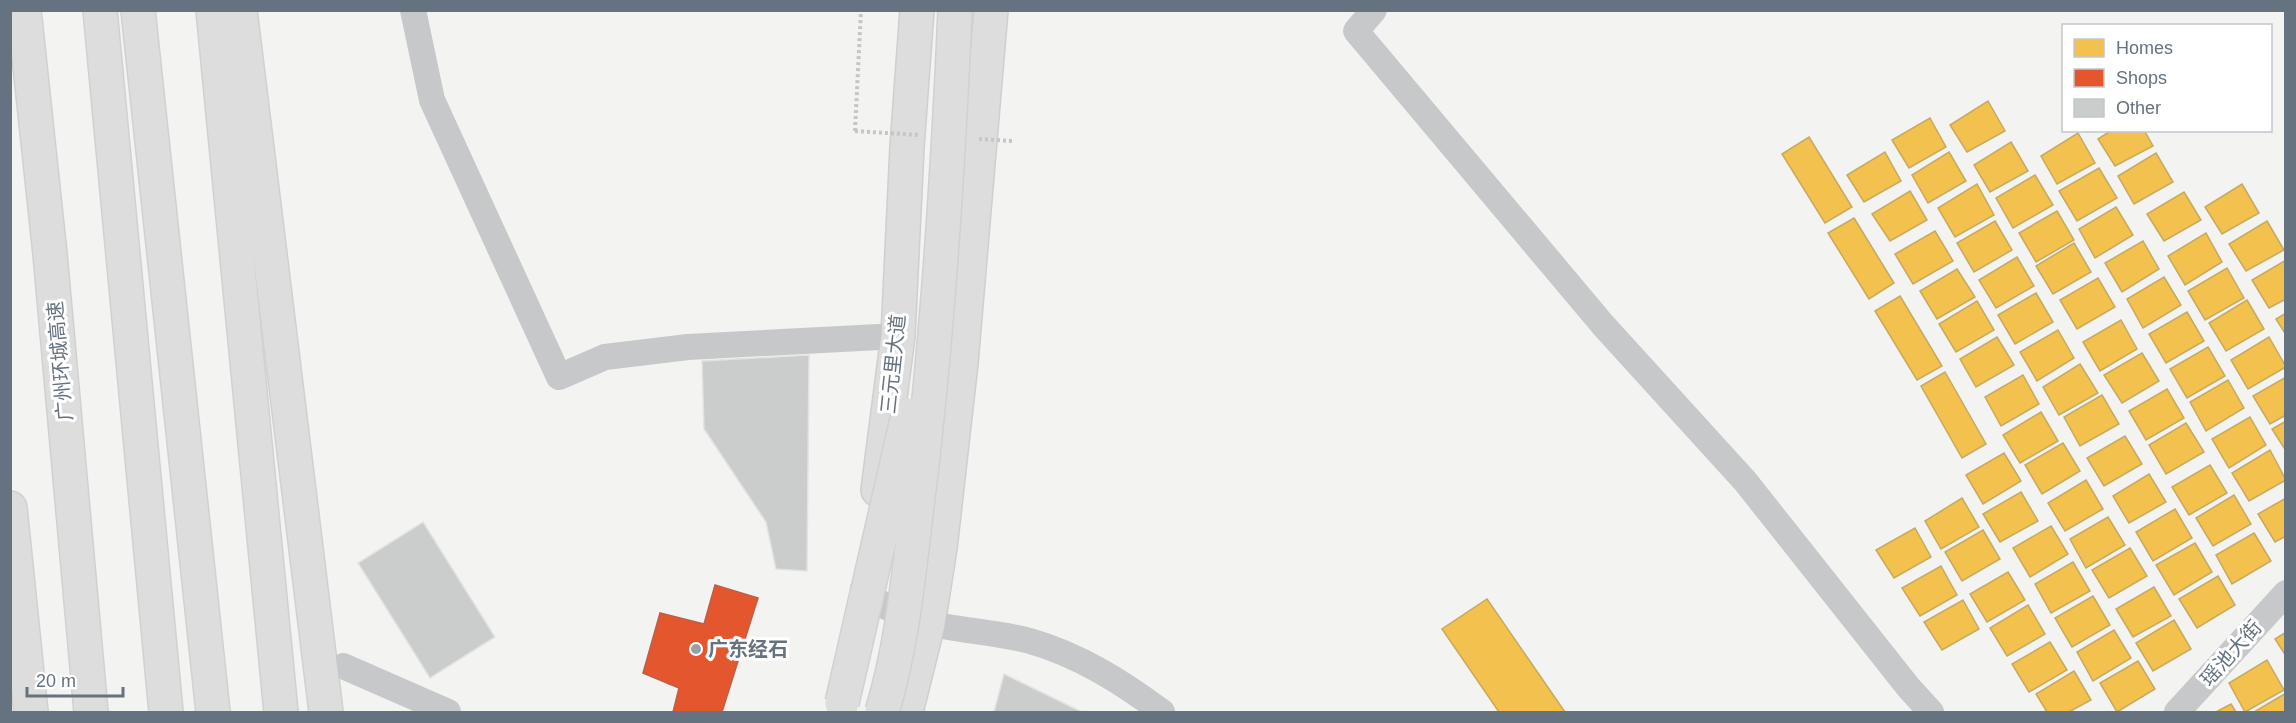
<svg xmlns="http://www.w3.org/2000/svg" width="2296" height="723" font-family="Helvetica,'Noto Sans SC',sans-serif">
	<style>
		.homes { fill: #f2c14e; stroke: #c8a95d; stroke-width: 1.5 }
		.shops { fill: #e4572e; stroke: #be5f46; stroke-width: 1.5 }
		.building { fill: #cbcccc; stroke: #e2e2e1; stroke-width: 1.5 }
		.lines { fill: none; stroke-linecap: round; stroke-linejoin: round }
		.secondary-casing { stroke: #cfcfcf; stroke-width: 36 }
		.highway-casing { stroke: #d0d1d1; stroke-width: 36 }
		.path { stroke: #c5c6c6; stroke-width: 4; stroke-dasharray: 3 3; stroke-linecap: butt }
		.street { stroke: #c7c8c9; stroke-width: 26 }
		.secondary { stroke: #ddd; stroke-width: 33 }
		.highway { stroke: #ddd; stroke-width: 33 }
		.highway-bridge-casing { stroke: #d0d1d1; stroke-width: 36; stroke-linecap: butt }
		.path-bridge { stroke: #c5c6c6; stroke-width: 4; stroke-dasharray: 3 3; stroke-linecap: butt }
		.highway-bridge { stroke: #ddd; stroke-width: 33 }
		.poi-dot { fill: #979fa7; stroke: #fff; stroke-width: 2 }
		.labels { text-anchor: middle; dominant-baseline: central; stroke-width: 6; stroke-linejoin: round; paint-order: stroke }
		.street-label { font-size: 20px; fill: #65727f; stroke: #fff }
		.poi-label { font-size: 20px; font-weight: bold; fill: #65727f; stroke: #fff; text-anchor: start }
	</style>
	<rect width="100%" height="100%" fill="#f3f3f1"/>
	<!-- homes -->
	<g class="homes">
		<polygon points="1988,101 2005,131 1967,152 1950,125"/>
		<polygon points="1930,118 1946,147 1909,168 1892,140"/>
		<polygon points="2112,130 2144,130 2153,146 2115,166 2098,139"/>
		<polygon points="2078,133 2095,163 2057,184 2041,156"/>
		<polygon points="1809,137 1852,207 1825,223 1782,154"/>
		<polygon points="2011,142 2028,171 1990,192 1974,165"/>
		<polygon points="1885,152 1901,181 1864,202 1847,175"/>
		<polygon points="1949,152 1966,181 1928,203 1912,175"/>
		<polygon points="2156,153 2173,182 2134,204 2118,176"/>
		<polygon points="2099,168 2117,198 2077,221 2059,191"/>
		<polygon points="2035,175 2053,205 2013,228 1996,198"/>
		<polygon points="1977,184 1994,215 1955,237 1938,208"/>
		<polygon points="2242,184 2259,213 2222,234 2205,207"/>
		<polygon points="1910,191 1927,220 1890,241 1872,214"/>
		<polygon points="2184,192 2201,220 2164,241 2147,214"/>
		<polygon points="2116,207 2133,235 2095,258 2079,229"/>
		<polygon points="2057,211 2074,240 2036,262 2019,233"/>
		<polygon points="1854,218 1894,283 1869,299 1828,233"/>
		<polygon points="1995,221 2012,250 1974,272 1957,243"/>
		<polygon points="2267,221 2284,250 2246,271 2229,244"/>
		<polygon points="1935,231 1953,261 1913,284 1895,254"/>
		<polygon points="2206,233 2222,262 2185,285 2168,256"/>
		<polygon points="2143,241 2159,269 2122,292 2105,263"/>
		<polygon points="2074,243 2091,272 2053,294 2036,266"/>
		<polygon points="2017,257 2034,286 1996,308 1979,280"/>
		<polygon points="2286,260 2286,299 2269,308 2252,280"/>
		<polygon points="2227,268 2244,298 2205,320 2188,291"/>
		<polygon points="1957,269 1975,297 1937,319 1920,291"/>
		<polygon points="2164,277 2181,305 2143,328 2127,299"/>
		<polygon points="2098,278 2115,307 2077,329 2060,300"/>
		<polygon points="2036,293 2053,322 2015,344 1998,315"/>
		<polygon points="1900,296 1942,366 1917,380 1875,311"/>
		<polygon points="2247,300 2264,329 2226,351 2209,323"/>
		<polygon points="1977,301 1994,330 1956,352 1939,324"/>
		<polygon points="2187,312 2204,341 2166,363 2149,334"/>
		<polygon points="2286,313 2286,335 2276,319"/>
		<polygon points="2121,320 2137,349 2100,371 2083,342"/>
		<polygon points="2058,330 2074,358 2037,381 2020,352"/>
		<polygon points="1997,337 2014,365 1976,387 1960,359"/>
		<polygon points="2269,337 2286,367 2248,389 2231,360"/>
		<polygon points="2208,347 2225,376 2187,398 2170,369"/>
		<polygon points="2142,353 2159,381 2122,403 2104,375"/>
		<polygon points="2080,364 2098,393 2059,415 2043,387"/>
		<polygon points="1945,372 1986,444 1962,458 1921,386"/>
		<polygon points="2023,375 2039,404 2001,426 1985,397"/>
		<polygon points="2286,377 2286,415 2270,424 2253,396"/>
		<polygon points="2228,380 2244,408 2206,431 2190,402"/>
		<polygon points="2167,389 2184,418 2146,440 2129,411"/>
		<polygon points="2102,395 2119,424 2080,446 2064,417"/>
		<polygon points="2041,412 2058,441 2020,463 2003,435"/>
		<polygon points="2250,417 2266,445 2229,468 2212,439"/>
		<polygon points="2286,421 2286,451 2272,429"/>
		<polygon points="2186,423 2204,452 2166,474 2149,445"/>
		<polygon points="2125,436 2142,464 2104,486 2087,458"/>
		<polygon points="2063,443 2080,471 2042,494 2025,465"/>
		<polygon points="2270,450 2286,480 2249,501 2232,473"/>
		<polygon points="2004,453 2021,481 1983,504 1966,475"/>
		<polygon points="2210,465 2227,493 2189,515 2172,487"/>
		<polygon points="2149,474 2166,502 2129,523 2113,496"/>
		<polygon points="2086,480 2103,509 2065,531 2048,503"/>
		<polygon points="2021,492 2038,521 2000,542 1983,514"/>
		<polygon points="2234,495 2251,524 2213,546 2196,518"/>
		<polygon points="1962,498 1979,527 1941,549 1925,521"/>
		<polygon points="2286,498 2286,536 2275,542 2258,514"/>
		<polygon points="2175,509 2192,538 2153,561 2136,532"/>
		<polygon points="2108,517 2125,545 2086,568 2070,539"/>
		<polygon points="2051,526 2068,554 2030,577 2013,548"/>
		<polygon points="1915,528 1931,557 1894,578 1876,550"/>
		<polygon points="1983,530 2000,559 1962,581 1945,552"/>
		<polygon points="2254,533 2271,561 2232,584 2216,555"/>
		<polygon points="2195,543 2212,572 2174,595 2156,565"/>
		<polygon points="2130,548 2147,576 2109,598 2092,570"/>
		<polygon points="2073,562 2090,591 2051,613 2035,584"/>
		<polygon points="1941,566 1957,595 1920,616 1902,588"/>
		<polygon points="2008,572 2025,600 1987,622 1970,594"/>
		<polygon points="2218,576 2235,605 2197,628 2179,599"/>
		<polygon points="2154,587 2171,616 2133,637 2116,609"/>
		<polygon points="2093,596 2110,625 2072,647 2055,618"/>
		<polygon points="1487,599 1565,712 1499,712 1442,629"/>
		<polygon points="1963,600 1979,629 1942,650 1924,622"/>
		<polygon points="2028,605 2045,634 2007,656 1990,628"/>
		<polygon points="2174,620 2191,649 2153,671 2136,643"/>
		<polygon points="2114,630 2131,658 2093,681 2077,652"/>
		<polygon points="2286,632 2286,656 2275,639"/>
		<polygon points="2050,642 2067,670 2029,692 2012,664"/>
		<polygon points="2267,660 2284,690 2245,712 2229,683"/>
		<polygon points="2138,661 2155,689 2117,712 2100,683"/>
		<polygon points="2074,671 2091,700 2069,712 2047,712 2036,694"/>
		<polygon points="2286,693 2286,712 2254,712"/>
		<polygon points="2231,704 2236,712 2216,712"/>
	</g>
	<!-- shops -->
	<polygon class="shops" points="715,585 758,598 722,712 673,712 679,688 643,673 660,613 704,624"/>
	<!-- building -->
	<g class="building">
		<polygon points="809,355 807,571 776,569 766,522 704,429 702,361"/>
		<polygon points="423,522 495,637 430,678 358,563"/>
		<polygon points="1004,674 1080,711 1082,712 994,712"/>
	</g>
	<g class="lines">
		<defs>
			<g id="secondary">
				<polyline points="878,490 898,336 907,147 917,10"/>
				<polyline points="906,712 928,624 940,548 961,363 991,10"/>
			</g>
			<g id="highway">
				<polyline points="24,10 50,254 91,712"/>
				<polyline points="100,10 166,712"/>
				<polyline points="138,10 213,712"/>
				<polyline points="213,10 281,712"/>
				<polyline points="240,10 326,712"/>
				<polyline points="10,508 31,712"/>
			</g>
		</defs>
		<!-- secondary casing -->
		<use href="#secondary" class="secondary-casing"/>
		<!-- highway casing -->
		<use href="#highway" class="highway-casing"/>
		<!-- path -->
		<polyline class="path" points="855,131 861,10"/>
		<!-- street -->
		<g class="street">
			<polyline points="413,10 432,100 559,377 605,357 688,347 898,336"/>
			<polyline points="1374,10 1356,31 1603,325 1745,481 1909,688 1931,712"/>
			<path d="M 863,589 C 907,633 973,626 1030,641 C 1079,655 1122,682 1162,712"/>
			<polyline points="343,666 448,712"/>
			<polyline points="2177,712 2286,593"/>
		</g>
		<!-- secondary -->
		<use href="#secondary" class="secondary"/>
		<!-- highway -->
		<use href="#highway" class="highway"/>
		<defs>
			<g id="highway-bridge">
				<polyline points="842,703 908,415"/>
				<path d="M 882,712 C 903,643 909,570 918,498 C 938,337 948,173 955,10"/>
			</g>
		</defs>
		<!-- highway-bridge casing -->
		<use href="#highway-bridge" class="highway-bridge-casing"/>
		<!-- path-bridge -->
		<g class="path-bridge">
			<polyline points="855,131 918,135"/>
			<polyline points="979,139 1012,141"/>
		</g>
		<!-- highway-bridge -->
		<use href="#highway-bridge" class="highway-bridge"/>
	</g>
	<!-- markers -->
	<circle class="poi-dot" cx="696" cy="649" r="6"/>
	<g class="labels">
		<!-- street labels -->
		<g class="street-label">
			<text transform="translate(60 361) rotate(-95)">广州环城高速</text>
			<text transform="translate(893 364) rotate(-84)">三元里大道</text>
			<text transform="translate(2231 653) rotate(-48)">瑶池大街</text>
		</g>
		<!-- poi labels -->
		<g class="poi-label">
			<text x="708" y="649">广东经石</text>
		</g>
	</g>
	<!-- border -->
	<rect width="2296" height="723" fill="none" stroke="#65727f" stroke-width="24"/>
	<!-- legend -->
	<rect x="2062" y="24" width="210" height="108" fill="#ffffff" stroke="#c1c7cc" stroke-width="1.5"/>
	<rect x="2074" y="39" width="30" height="18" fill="#f2c14e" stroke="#c1c7cc" stroke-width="1.5"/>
	<text x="2116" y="54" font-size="18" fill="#65727f">Homes</text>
	<rect x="2074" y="69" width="30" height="18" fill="#e4572e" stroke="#c1c7cc" stroke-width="1.5"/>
	<text x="2116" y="84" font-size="18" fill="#65727f">Shops</text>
	<rect x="2074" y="99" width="30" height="18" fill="#cbcccc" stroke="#c1c7cc" stroke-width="1.5"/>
	<text x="2116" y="114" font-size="18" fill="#65727f">Other</text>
	<!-- scale -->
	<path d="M27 687v9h96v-9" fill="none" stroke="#65727f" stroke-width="3"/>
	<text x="36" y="687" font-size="18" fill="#65727f" stroke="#ffffff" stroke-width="4.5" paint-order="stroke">20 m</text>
</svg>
